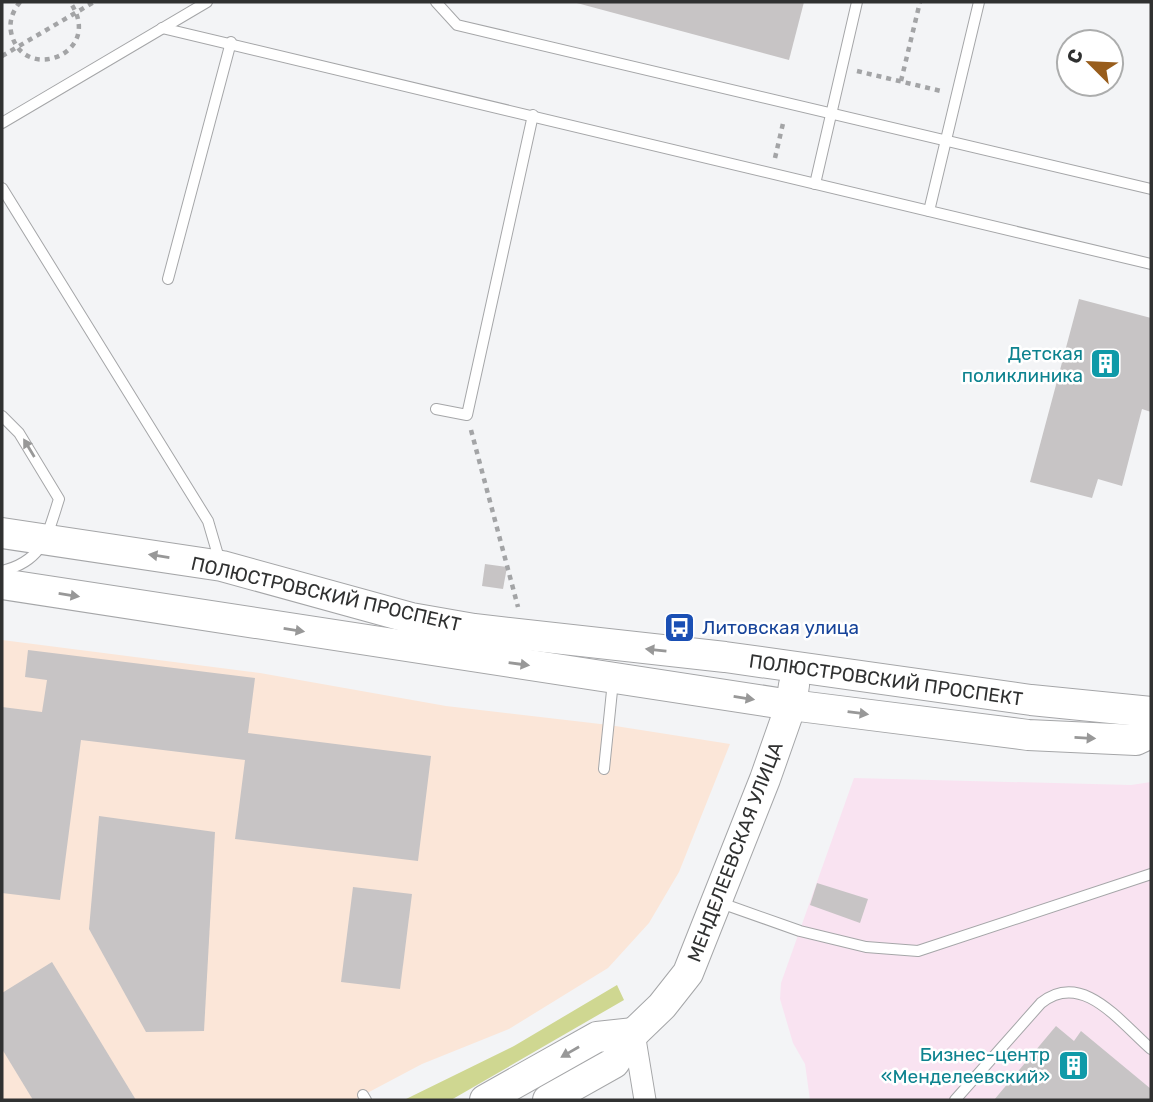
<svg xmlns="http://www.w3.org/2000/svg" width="1153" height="1102" font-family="Rubik,sans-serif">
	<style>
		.commercial { fill: #f9e3f1 }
		.industrial { fill: #fbe6d8 }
		.green { fill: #cfd791 }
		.building { fill: #c7c4c5 }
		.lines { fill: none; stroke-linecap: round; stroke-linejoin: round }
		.lane-casing { stroke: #a5a6a8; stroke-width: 12 }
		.street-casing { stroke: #a5a6a8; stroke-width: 23 }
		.secondary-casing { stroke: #a5a6a8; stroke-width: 32 }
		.path { stroke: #a3a4a6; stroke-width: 4.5; stroke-dasharray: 5 5; stroke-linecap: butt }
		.lane { stroke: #fff; stroke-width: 10 }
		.street { stroke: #fff; stroke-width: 21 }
		.secondary { stroke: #fff; stroke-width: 30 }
		.oneway { fill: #989898 }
		.labels { text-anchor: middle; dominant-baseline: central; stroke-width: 5; stroke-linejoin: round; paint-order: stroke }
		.culture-label { font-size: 19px; fill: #0d838f; stroke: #fff; text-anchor: end }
		.street-label { font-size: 19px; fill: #303131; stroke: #fff }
		.transit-label { font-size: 19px; fill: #164399; stroke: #fff; text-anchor: start }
	</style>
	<rect width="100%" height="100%" fill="#f3f4f6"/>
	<!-- commercial -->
	<polygon class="commercial" points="854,778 1131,785 1151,782 1151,1100 810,1100 805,1064 793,1043 780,999 781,983"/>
	<!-- industrial -->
	<polygon class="industrial" points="2,640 260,673 446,706 609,725 730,744 679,872 649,923 608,968 509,1029 422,1064 354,1100 2,1100"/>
	<!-- green -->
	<polygon class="green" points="617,985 624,1000 451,1100 404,1100 514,1046"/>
	<!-- building -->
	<g class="building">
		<polygon points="573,2 804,2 789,60"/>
		<polygon points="1079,299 1151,318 1151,412 1142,409 1122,486 1098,479 1092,498 1030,482"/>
		<polygon points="485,564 507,567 503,589 482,586"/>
		<polygon points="28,650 255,678 248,733 431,756 418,861 235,839 245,760 81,740 60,900 2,893 2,707 42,712 47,680 25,677"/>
		<polygon points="99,816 215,832 204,1031 146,1032 89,929"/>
		<polygon points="817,883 868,899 860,923 810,905"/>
		<polygon points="353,887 412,894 400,989 341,982"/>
		<polygon points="52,962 136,1100 33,1100 2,1049 2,993"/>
		<polygon points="1056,1026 1074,1041 1081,1031 1151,1089 1151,1100 994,1100"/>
	</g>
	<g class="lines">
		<defs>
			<g id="lane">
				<polyline points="436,2 457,25 1151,189"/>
				<polyline points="162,28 1151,264"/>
				<polyline points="2,123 207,2"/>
				<polyline points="815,184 857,2"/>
				<polyline points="2,188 208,521 220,562"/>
				<polyline points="929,211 979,2"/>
				<polyline points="168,279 231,42"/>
				<polyline points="436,409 467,415 533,115"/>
				<path d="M 2,416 L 19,433 L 59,499 C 47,536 43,561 2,571"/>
				<polyline points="604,769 613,681"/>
				<polyline points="718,902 800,931 866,947 918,951 1151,874"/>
				<polyline points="363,1095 366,1100"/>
				<path d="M 955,1100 L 1041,1003 C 1082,970 1119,1021 1151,1049"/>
			</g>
			<polyline id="street" points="634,1033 645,1100"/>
			<g id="secondary">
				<polyline points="2,533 222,566 411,618 474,629 725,657 1031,700 1151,712"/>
				<polyline points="2,584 791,705 1028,735 1136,740 1151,733"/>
				<polyline points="485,1100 597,1037 634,1033"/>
				<polyline points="548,1100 614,1063 634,1033 662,1006 688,973 765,779 791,705 794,685"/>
			</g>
		</defs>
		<!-- lane casing -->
		<use href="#lane" class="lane-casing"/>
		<!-- street casing -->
		<use href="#street" class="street-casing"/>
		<!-- secondary casing -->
		<use href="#secondary" class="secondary-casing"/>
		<!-- path -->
		<g class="path">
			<path d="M 20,2 C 13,11 9,20 11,32 C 22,85 106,54 70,2"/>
			<polyline points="2,56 94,2"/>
			<polyline points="857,71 941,91"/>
			<polyline points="901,81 920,2"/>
			<polyline points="775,158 784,119"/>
			<polyline points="471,430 518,607"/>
		</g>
		<!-- lane -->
		<use href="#lane" class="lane"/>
		<!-- street -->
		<use href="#street" class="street"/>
		<!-- secondary -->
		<use href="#secondary" class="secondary"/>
	</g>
	<!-- one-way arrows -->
	<defs><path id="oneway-solid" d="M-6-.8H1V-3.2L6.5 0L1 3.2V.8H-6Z" transform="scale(1.75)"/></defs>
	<g class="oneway">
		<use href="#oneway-solid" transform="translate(29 448) rotate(-121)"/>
		<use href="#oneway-solid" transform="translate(159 556) rotate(-171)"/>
		<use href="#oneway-solid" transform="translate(69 595) rotate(9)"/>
		<use href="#oneway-solid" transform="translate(294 630) rotate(9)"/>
		<use href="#oneway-solid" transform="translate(656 650) rotate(-174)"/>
		<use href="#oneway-solid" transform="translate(519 664) rotate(8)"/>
		<use href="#oneway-solid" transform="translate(744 698) rotate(9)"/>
		<use href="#oneway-solid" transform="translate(858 713) rotate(7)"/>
		<use href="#oneway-solid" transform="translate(1085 738) rotate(3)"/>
		<use href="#oneway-solid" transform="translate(570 1052) rotate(150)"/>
	</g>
	<!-- icons -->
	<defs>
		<symbol id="building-square" viewBox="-11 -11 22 22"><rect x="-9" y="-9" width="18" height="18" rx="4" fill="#0f9aa8" stroke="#fff"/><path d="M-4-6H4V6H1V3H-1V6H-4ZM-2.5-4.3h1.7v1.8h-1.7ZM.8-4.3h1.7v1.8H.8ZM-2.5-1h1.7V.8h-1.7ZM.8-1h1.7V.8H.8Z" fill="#fff"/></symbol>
		<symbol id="bus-square" viewBox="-11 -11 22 22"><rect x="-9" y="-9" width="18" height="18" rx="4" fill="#1a4fb4" stroke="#fff"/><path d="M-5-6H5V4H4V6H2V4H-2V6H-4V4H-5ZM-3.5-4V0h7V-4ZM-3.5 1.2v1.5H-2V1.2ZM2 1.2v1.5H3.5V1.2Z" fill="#fff"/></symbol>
	</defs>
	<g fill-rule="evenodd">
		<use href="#building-square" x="1088" y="346" width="35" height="35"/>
		<use href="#bus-square" x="662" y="610" width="35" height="35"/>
		<use href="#building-square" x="1056" y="1048" width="35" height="35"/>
	</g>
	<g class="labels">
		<!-- culture labels -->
		<g class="culture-label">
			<text x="1083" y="353">Детская<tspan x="1083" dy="22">поликлиника</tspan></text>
			<text x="1050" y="1054">Бизнес-центр<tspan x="1050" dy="22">«Менделеевский»</tspan></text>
		</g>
		<!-- street labels -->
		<g class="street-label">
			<text transform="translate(326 594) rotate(13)">ПОЛЮСТРОВСКИЙ ПРОСПЕКТ</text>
			<text transform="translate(886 680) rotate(8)">ПОЛЮСТРОВСКИЙ ПРОСПЕКТ</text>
			<text transform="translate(735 852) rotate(-69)">МЕНДЕЛЕЕВСКАЯ УЛИЦА</text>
		</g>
		<!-- transit labels -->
		<g class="transit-label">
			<text x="702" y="627">Литовская улица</text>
		</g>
	</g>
	<!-- border -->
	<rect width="1153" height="1102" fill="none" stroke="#303131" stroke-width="7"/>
	<!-- north arrow -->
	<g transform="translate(1090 63) rotate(294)"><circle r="33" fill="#ffffff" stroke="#acadad" stroke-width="2"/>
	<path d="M0-5L12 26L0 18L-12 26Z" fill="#985d1c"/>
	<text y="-10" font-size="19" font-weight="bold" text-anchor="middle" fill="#303131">С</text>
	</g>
</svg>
